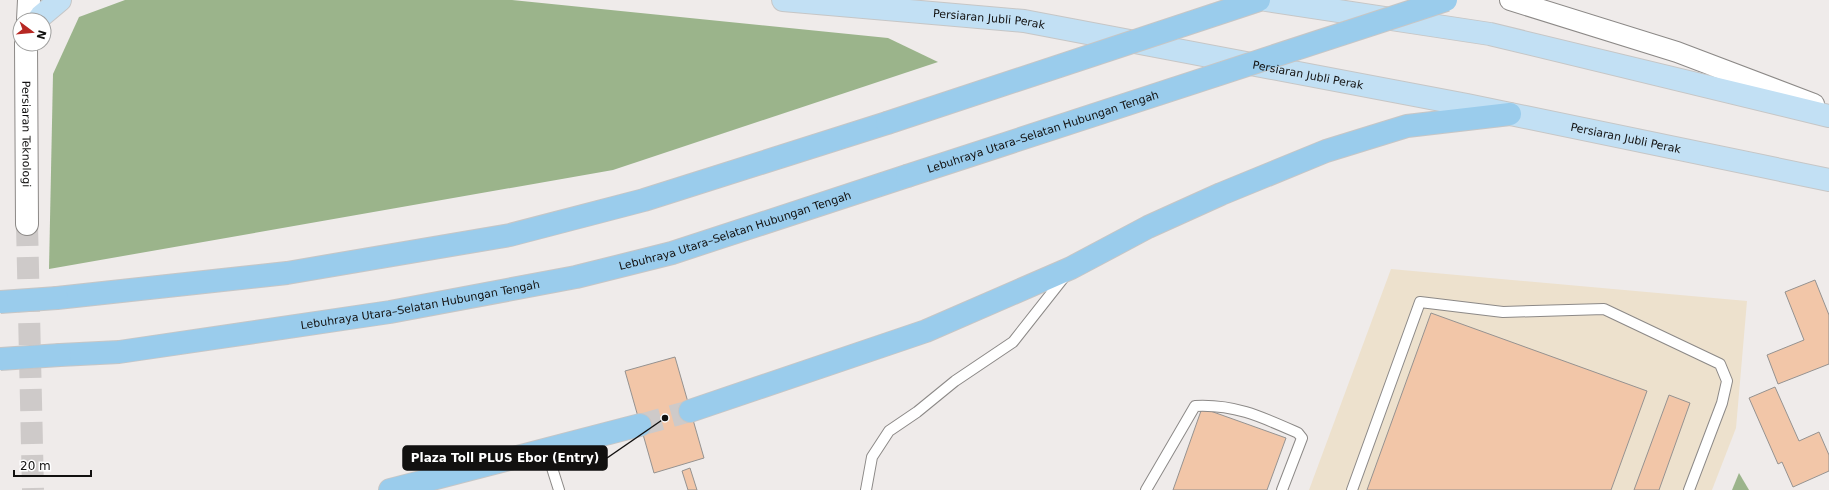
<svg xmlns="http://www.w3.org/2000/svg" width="1829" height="490" font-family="'DejaVu Sans',sans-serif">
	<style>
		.industrial { fill: #ede1cd }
		.forest { fill: #9bb48b }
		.building { fill: #f2c6a8; stroke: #959290 }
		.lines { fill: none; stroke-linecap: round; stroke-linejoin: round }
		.secondary-tunnel { stroke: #cecac9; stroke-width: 22; stroke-dasharray: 22 11; stroke-linecap: butt }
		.highway-tunnel { stroke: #cecac9; stroke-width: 22; stroke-dasharray: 22 11; stroke-linecap: butt }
		.lane-casing { stroke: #8c8987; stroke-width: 12 }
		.street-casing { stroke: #8c8987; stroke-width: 22 }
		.secondary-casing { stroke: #8c8987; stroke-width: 24 }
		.primary-casing { stroke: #c6c6c6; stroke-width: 24 }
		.highway-casing { stroke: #c6c6c6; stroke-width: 24 }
		.lane { stroke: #fff; stroke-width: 10 }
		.street { stroke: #fff; stroke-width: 20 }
		.secondary { stroke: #fff; stroke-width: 22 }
		.primary { stroke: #c2e0f4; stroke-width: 22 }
		.highway { stroke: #9accec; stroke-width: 22 }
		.highway-bridge-casing { stroke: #c6c6c6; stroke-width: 24; stroke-linecap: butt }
		.highway-bridge { stroke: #9accec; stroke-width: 22 }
		.labels { text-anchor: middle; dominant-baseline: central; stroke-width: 3; stroke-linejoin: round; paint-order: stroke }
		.street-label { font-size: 11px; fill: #121110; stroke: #fff }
		.leader { fill: none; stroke: #121110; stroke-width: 1.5 }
		.callout-dot { fill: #121110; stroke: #fff; stroke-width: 1.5 }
		.callout { fill: #121110; stroke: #121110; stroke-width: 1.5 }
		.callout-label { font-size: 12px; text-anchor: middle; font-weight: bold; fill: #fff }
	</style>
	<rect width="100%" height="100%" fill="#efebea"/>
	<!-- industrial -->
	<polygon class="industrial" points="1391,269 1747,301 1736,428 1712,490 1309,490"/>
	<!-- forest -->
	<g class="forest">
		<polygon points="125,0 512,0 888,38 938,62 613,170 49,269 53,74 79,17"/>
		<polygon points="1739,473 1749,490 1732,490"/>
	</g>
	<!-- building -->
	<g class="building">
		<polygon points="1815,280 1829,315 1829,364 1778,384 1767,355 1804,340 1785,292"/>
		<polygon points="1431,313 1647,391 1611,490 1367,490"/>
		<polygon points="675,357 704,458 654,473 625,371"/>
		<polygon points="1775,387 1799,441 1819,432 1829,455 1829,471 1793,487 1782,462 1778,464 1749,398"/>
		<polygon points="1669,395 1690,403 1659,490 1634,490"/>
		<polygon points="1202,408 1286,438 1267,490 1173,490"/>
		<polygon points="690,468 697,490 688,490 682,471"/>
	</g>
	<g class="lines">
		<!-- secondary-tunnel -->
		<polyline class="secondary-tunnel" points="27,224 33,490"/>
		<!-- highway-tunnel -->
		<polyline class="highway-tunnel" points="640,425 690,411"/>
		<defs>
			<g id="lane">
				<polyline points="546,449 559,490"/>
				<polyline points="866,490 872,457 889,431 917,412 955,381 1013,342 1065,276"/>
				<path d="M 1146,490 L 1195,406 C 1235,404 1262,417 1298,433 L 1302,438 L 1282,490"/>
				<polyline points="1352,490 1420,302 1503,312 1604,309 1720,364 1727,381 1722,403 1689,490"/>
			</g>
			<polyline id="street" points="1510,0 1677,52 1814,104"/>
			<g id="secondary">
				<polyline points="28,20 29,0"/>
				<path id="s1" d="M 26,44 L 27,224"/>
			</g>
			<g id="primary">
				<path id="s2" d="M 783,0 L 1024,21 L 1467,105 L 1829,180"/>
				<polyline points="1266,0 1490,34 1829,116"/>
				<polyline points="38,20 41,16 60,0"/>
			</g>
			<g id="highway">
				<polyline points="57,298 287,273 510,235 644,200 887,123"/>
				<path id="s3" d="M 60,355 L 119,352 L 390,312 L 576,277 L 672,253 L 907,176"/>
				<polyline points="690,411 926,331 1071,268 1148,227 1221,194 1326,151 1407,126 1510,114"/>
				<polyline points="390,490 640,425"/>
			</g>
		</defs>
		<!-- lane casing -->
		<use href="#lane" class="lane-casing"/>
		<!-- street casing -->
		<use href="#street" class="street-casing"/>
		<!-- secondary casing -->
		<use href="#secondary" class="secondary-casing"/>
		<!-- primary casing -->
		<use href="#primary" class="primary-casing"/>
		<!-- highway casing -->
		<use href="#highway" class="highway-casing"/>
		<!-- lane -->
		<use href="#lane" class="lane"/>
		<!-- street -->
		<use href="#street" class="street"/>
		<!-- secondary -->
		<use href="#secondary" class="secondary"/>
		<!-- primary -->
		<use href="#primary" class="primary"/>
		<!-- highway -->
		<use href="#highway" class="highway"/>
		<defs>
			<g id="highway-bridge">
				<polyline points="887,123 1259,0"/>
				<path id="s4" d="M 907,176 L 1446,0"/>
				<polyline points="0,302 57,298"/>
				<polyline points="0,359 60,355"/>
			</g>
		</defs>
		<!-- highway-bridge casing -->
		<use href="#highway-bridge" class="highway-bridge-casing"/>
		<!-- highway-bridge -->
		<use href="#highway-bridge" class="highway-bridge"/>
	</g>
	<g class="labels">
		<!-- street labels -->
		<g class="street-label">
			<text stroke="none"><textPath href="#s2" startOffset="207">Persiaran Jubli Perak</textPath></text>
			<text stroke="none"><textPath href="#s2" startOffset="531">Persiaran Jubli Perak</textPath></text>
			<text stroke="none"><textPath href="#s4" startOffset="143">Lebuhraya Utara–Selatan Hubungan Tengah</textPath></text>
			<text stroke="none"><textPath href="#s1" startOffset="90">Persiaran Teknologi</textPath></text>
			<text stroke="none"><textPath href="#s2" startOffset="855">Persiaran Jubli Perak</textPath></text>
			<text stroke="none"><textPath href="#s3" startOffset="688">Lebuhraya Utara–Selatan Hubungan Tengah</textPath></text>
			<text stroke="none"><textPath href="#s3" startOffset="364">Lebuhraya Utara–Selatan Hubungan Tengah</textPath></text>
		</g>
	</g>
	<!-- callouts -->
	<path class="leader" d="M665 418L607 458"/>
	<circle class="callout-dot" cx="665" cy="418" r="4"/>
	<rect class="callout" x="403" y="446" width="204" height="24" rx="4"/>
	<g class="callout-label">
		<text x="505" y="462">Plaza Toll PLUS Ebor (Entry)</text>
	</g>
	<!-- north arrow -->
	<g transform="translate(32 32) rotate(106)"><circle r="19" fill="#ffffff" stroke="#a0a09f"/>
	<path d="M0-3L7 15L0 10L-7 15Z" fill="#b72823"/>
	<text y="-6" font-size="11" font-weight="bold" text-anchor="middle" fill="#121110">N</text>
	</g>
	<!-- scale -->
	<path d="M14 470v6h77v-6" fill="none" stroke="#121110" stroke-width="2"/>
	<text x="20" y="470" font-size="12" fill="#121110" stroke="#ffffff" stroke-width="3" paint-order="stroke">20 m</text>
</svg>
